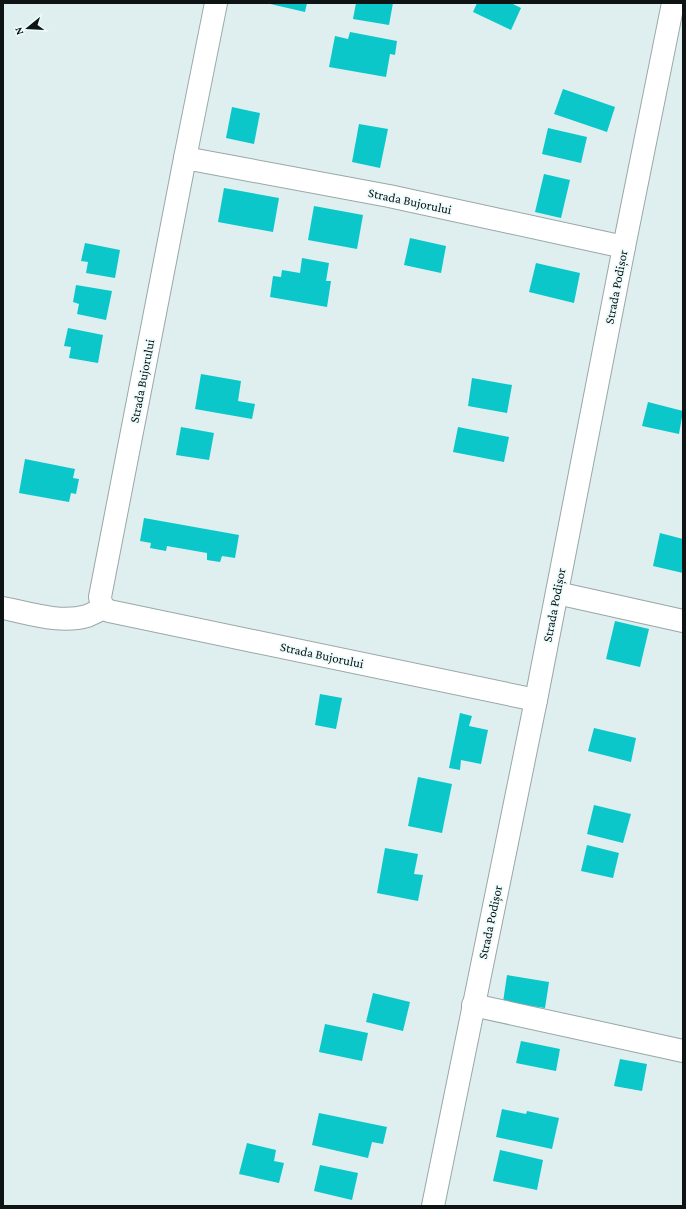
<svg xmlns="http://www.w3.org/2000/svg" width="686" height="1209" font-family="'Crimson Pro',serif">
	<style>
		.building { fill: #0bc7ca }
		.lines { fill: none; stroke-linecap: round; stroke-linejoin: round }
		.minor-casing { stroke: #99a7a7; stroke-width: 24 }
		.minor { stroke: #fff; stroke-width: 22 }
		.labels { text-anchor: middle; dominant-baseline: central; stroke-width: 3.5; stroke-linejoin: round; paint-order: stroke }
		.street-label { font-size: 13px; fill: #0e1313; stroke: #ecfbfb }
	</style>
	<rect width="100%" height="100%" fill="#dfeeee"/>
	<!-- building -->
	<g class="building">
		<polygon points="266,3 307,3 305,12"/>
		<polygon points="356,3 393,3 389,25 353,19"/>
		<polygon points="477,3 511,3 521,8 511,30 473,12"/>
		<polygon points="350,32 397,41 395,55 390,54 386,77 329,67 335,36 348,39"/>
		<polygon points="563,89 615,107 607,132 554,114"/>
		<polygon points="232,107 260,113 254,144 226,138"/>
		<polygon points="359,124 388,129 380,168 352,162"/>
		<polygon points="548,128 587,137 581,163 542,154"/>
		<polygon points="544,174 570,180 561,218 535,212"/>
		<polygon points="224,188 279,198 273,232 218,222"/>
		<polygon points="314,206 363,215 357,249 308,240"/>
		<polygon points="410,238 446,246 441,273 404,265"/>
		<polygon points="85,243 120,250 115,278 86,273 88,262 81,261"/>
		<polygon points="302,258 329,263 326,281 331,281 327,307 270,297 273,276 281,277 282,270 300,273"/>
		<polygon points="536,263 580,273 574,303 529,292"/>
		<polygon points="76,285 112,291 106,320 77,314 79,304 73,302"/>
		<polygon points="68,328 103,335 98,363 69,358 71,347 64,346"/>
		<polygon points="201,374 241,381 238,401 255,404 252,419 195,409"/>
		<polygon points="472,378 512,385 507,413 468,406"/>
		<polygon points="648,402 683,411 679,434 642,426"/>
		<polygon points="181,427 214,433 209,460 176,455"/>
		<polygon points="458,427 509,437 504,462 453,452"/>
		<polygon points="25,459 75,469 73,478 79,479 76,494 71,493 69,502 19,493"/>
		<polygon points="144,518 239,535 235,558 222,556 220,562 207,560 207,553 167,546 166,551 150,548 151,543 140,541"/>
		<polygon points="660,533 683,539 683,573 653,566"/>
		<polygon points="615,621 649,629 640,667 606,659"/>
		<polygon points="320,694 342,698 336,729 315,725"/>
		<polygon points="460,713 472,716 469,726 488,730 481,764 461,760 460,770 449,768"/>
		<polygon points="594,728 636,738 631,762 588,751"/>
		<polygon points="418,777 452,784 442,833 408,826"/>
		<polygon points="594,805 631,814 623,843 587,834"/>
		<polygon points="587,845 619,853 613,878 581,871"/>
		<polygon points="385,848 418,854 414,874 423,875 418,901 377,893"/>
		<polygon points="507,975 549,982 545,1008 503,1002"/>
		<polygon points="373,993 410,1002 403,1031 366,1022"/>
		<polygon points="325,1024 368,1033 362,1061 319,1052"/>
		<polygon points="521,1041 560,1049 556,1071 516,1063"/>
		<polygon points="620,1059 647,1064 642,1091 614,1086"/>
		<polygon points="502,1109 526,1114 527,1111 559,1118 552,1149 496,1137"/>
		<polygon points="319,1113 387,1127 383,1144 372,1142 368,1158 312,1145"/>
		<polygon points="247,1143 276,1150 274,1161 284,1163 279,1183 239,1174"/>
		<polygon points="500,1150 543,1160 537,1190 493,1181"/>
		<polygon points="320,1165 358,1173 352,1200 314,1191"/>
	</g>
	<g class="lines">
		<defs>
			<g id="minor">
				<polyline points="185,158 216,3"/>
				<polyline points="557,593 683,621"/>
				<path d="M 3,608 C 29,613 60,624 87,616 C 92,614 98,611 104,608"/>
				<path d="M 536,700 L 109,611 C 102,607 101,604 100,597 L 185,158 L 389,196 L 624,247"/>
				<polyline points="473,1005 683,1051"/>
				<polyline points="433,1206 536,700 624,247 673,3"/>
			</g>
		</defs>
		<!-- minor casing -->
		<use href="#minor" class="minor-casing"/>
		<!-- minor -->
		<use href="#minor" class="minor"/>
	</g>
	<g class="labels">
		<!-- street labels -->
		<g class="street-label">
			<text transform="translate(410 201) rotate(12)">Strada Bujorului</text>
			<text transform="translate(616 287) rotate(-79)">Strada Podișor</text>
			<text transform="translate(142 381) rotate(-79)">Strada Bujorului</text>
			<text transform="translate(554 605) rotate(-79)">Strada Podișor</text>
			<text transform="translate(322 655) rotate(12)">Strada Bujorului</text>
			<text transform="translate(490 922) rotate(-78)">Strada Podișor</text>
		</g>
	</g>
	<!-- border -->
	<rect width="686" height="1209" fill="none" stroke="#0e1313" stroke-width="8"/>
	<!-- north arrow -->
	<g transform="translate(28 28) rotate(252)" stroke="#ecfbfb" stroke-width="3" paint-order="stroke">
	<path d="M0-3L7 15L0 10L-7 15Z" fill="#0e1313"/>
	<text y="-6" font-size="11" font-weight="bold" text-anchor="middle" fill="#0e1313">N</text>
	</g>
</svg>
